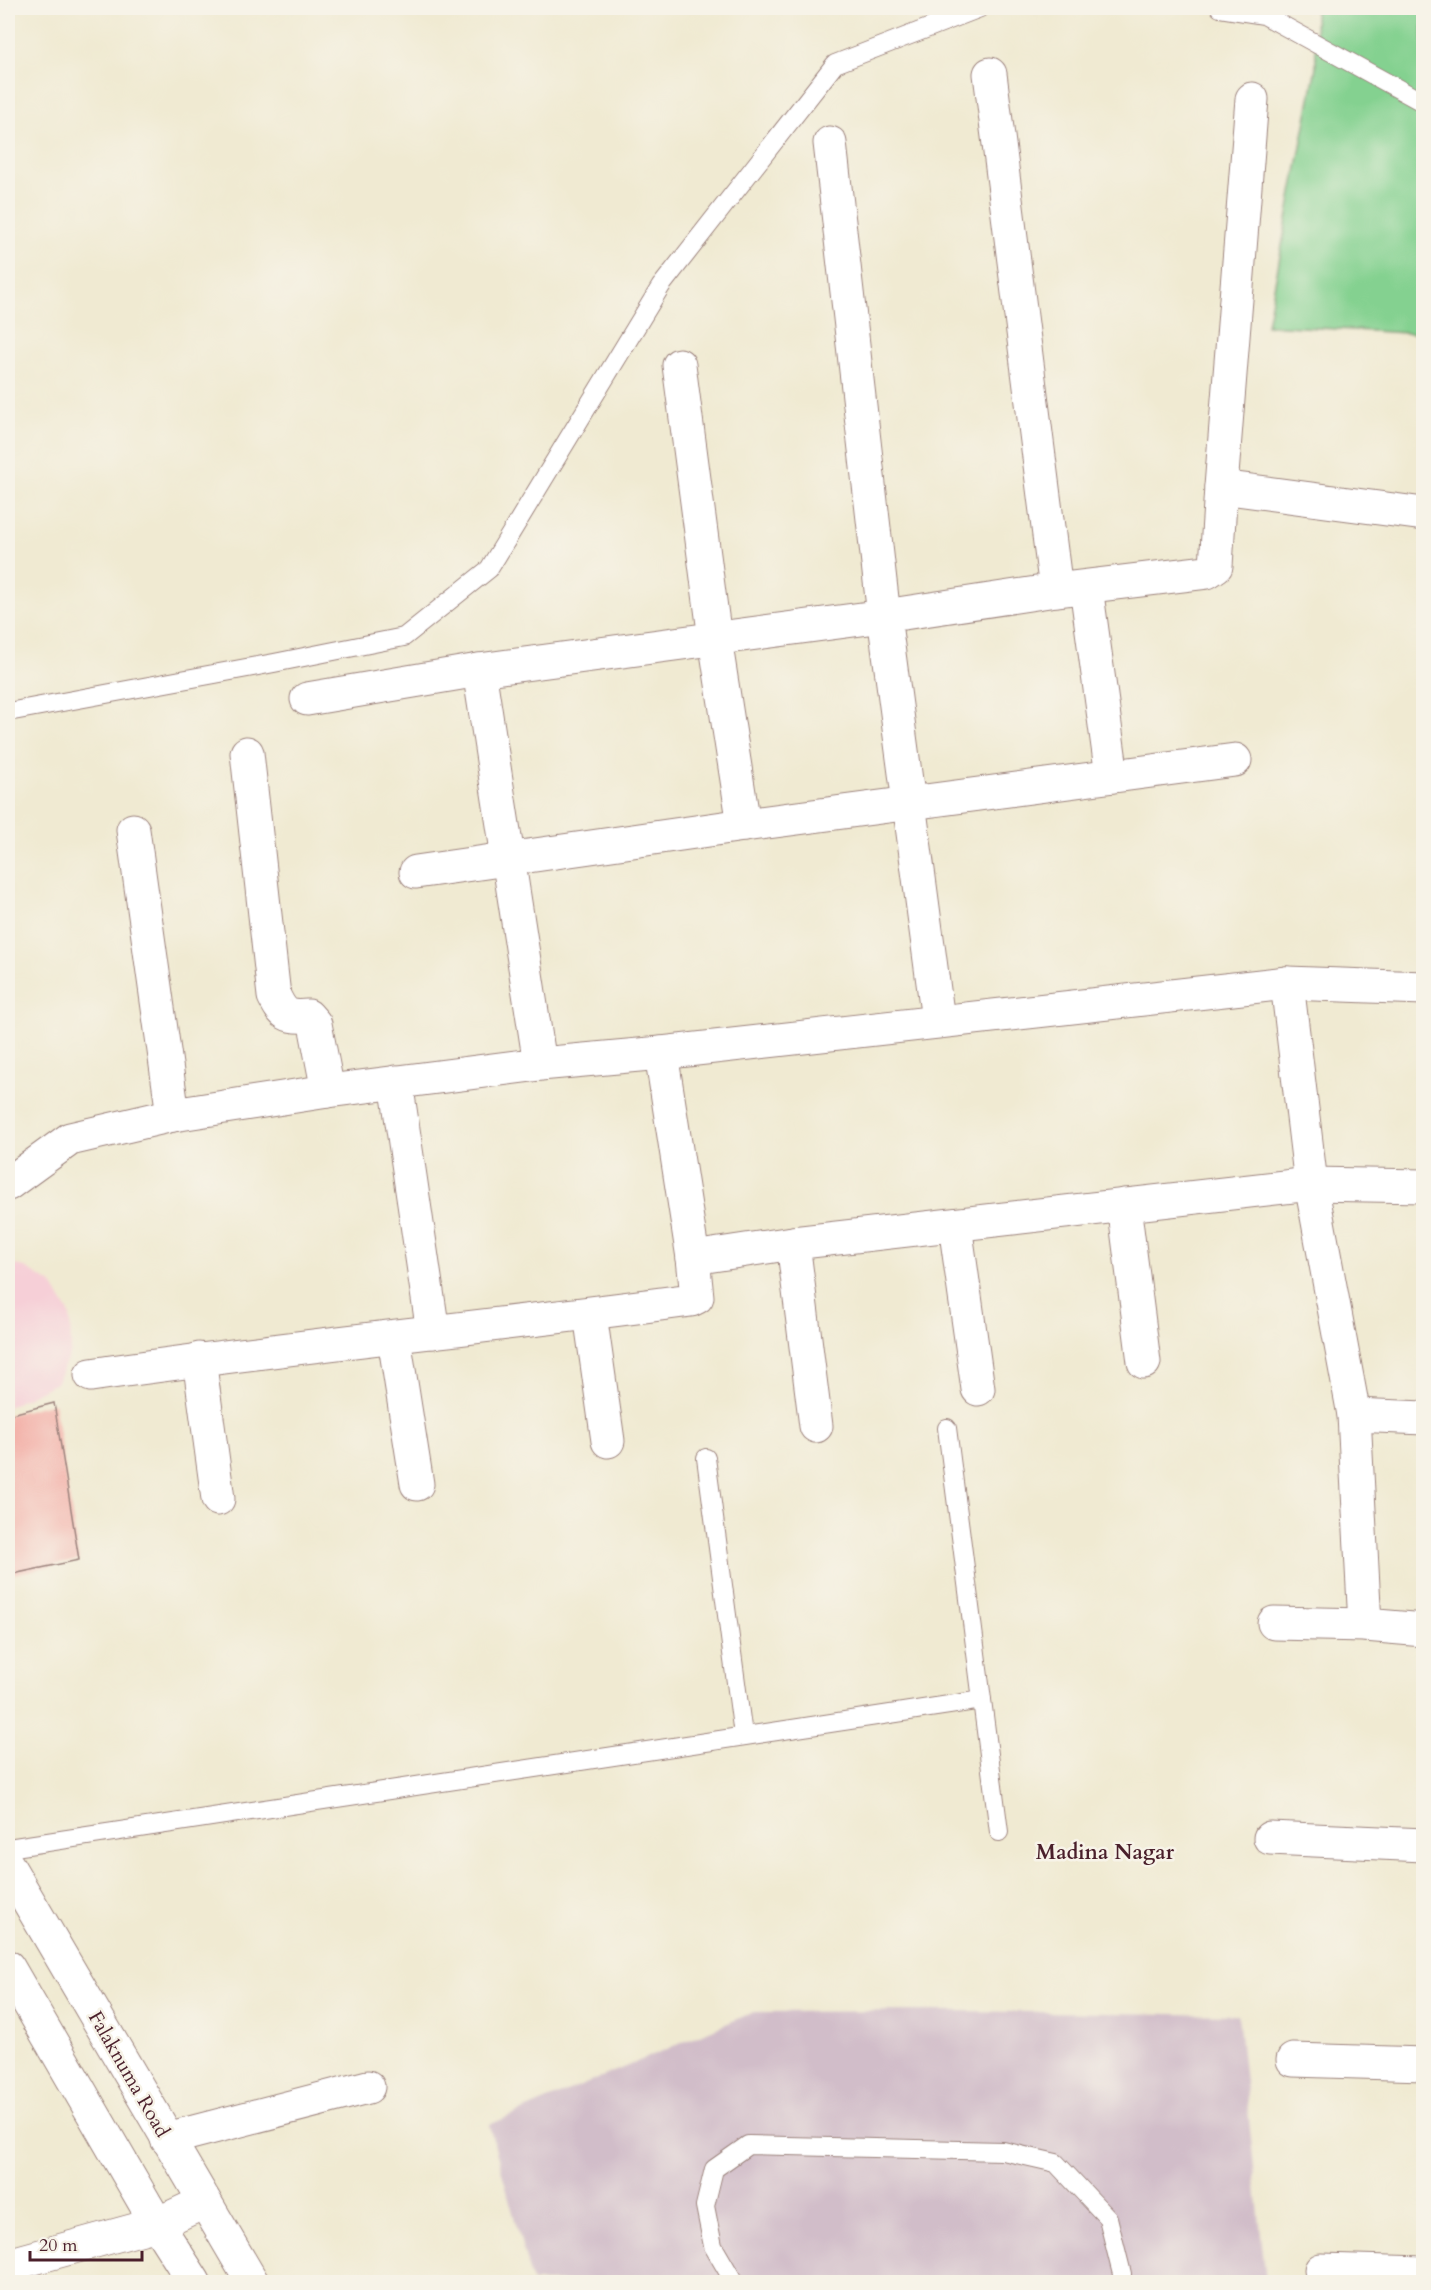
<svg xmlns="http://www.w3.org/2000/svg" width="1431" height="2290" font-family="Cardo,serif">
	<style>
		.built { fill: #f6cfd7 }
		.industrial { fill: #d1bdc9 }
		.green { fill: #84d190; stroke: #67785e; stroke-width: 1.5 }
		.building { fill: #f3b0a8 }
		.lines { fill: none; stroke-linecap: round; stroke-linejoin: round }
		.lane-casing { stroke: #9d847e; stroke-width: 20 }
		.street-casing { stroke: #9d847e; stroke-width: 35 }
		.secondary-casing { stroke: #9d847e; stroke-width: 35 }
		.highway-casing { stroke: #9d847e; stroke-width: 35 }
		.lane { stroke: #fff; stroke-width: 18 }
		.street { stroke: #fff; stroke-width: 33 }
		.secondary { stroke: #fff; stroke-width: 33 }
		.highway { stroke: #fff; stroke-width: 33 }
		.labels { text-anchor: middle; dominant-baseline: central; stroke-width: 5; stroke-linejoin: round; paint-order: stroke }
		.street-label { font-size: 20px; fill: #4a1f2b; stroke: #f7f3e8 }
		.neighbourhood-label { font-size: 21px; font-weight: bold; fill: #4a1f2b; stroke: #f7f3e8 }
	</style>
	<rect width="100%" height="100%" fill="#f7f3e8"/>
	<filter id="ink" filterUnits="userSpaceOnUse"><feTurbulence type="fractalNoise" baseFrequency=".0167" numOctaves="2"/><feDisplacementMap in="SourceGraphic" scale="12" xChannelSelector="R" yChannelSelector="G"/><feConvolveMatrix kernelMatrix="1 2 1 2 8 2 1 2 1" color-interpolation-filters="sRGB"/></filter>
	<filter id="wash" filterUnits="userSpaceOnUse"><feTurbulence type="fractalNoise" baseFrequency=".008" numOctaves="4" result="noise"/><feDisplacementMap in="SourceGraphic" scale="24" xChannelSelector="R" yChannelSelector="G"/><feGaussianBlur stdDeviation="1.35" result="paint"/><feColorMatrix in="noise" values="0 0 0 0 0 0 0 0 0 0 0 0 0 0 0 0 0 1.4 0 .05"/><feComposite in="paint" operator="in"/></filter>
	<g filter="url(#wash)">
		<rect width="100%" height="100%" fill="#f0ead2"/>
		<!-- built -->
		<polygon class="built" points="8,1265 22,1266 52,1284 70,1315 71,1351 56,1383 8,1407"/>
		<!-- industrial -->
		<polygon class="industrial" points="955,2011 1238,2015 1266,2282 532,2282 489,2125 754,2012"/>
		<!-- green -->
		<polygon class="green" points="1315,8 1423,8 1423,334 1267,325 1316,67"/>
		<g id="blocks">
			<!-- building -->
			<polygon class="building" points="54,1403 79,1560 8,1575 8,1415"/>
		</g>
	</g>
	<g filter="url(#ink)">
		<use href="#blocks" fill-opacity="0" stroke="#9d847e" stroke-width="1.5"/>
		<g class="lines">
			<defs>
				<g id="lane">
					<polyline points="1220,8 1264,15 1424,103"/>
					<polyline points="8,712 274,663 404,637 489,569 661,286 835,64 980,8"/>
					<polyline points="706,1458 743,1735"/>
					<polyline points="982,1700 999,1832"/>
					<polyline points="8,1848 982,1700 947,1428"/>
					<polyline points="734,2282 713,2246 705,2206 714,2169 748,2145 1003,2151 1056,2163 1108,2218 1122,2274 1121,2282"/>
				</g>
				<g id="street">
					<polyline points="990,74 1056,590"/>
					<polyline points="830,143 884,616 938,1020"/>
					<polyline points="679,365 715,639 744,825"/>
					<polyline points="1221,487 1252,99"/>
					<polyline points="1086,587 1112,776"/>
					<polyline points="479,670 540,1064"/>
					<polyline points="307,699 479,670 884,616 1056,590 1207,572 1216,566 1221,487 1424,514"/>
					<path d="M 247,753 L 274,996 C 283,1014 287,1018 308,1016 L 315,1024 L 328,1091"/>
					<polyline points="133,830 173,1115"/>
					<polyline points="416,872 744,825 1235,760"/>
					<polyline points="1287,983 1311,1184 1354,1415 1365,1625"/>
					<polyline points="661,1053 693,1258"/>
					<polyline points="396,1082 433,1332"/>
					<polyline points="8,1184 70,1139 173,1115 328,1091 540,1064 661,1053 1287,983 1424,988"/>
					<polyline points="1124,1205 1144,1362"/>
					<polyline points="955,1225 978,1389"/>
					<polyline points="793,1243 816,1426"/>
					<polyline points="590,1314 608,1441"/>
					<polyline points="394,1338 417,1484"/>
					<polyline points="199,1359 218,1499"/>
					<path d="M 91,1375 C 290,1346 491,1327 691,1300 L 697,1297 L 693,1258 L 793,1243 L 1311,1184 L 1424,1186"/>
					<polyline points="1354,1415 1424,1418"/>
					<polyline points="1274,1623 1365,1625 1424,1630"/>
					<polyline points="1270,1838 1424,1845"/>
					<polyline points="1293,2060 1424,2064"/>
					<polyline points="167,2139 368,2087"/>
					<polyline points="1321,2270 1424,2273"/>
				</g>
				<polyline id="secondary" points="8,2265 157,2224 204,2202"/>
				<g id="highway">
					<polyline points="8,1866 252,2282"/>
					<polyline points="8,1967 157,2224 194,2282"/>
				</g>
			</defs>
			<!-- lane casing -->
			<use href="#lane" class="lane-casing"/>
			<!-- street casing -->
			<use href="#street" class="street-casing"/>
			<!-- secondary casing -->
			<use href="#secondary" class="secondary-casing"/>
			<!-- highway casing -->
			<use href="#highway" class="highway-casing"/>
			<!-- lane -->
			<use href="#lane" class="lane"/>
			<!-- street -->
			<use href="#street" class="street"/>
			<!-- secondary -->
			<use href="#secondary" class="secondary"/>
			<!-- highway -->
			<use href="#highway" class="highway"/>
		</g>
	</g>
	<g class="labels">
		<!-- street labels -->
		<g class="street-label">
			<text transform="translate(129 2074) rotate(60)">Falaknuma Road</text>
		</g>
		<!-- neighbourhood labels -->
		<g class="neighbourhood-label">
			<text x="1105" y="1852">Madina Nagar</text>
		</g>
	</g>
	<!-- margin -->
	<rect width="1431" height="2290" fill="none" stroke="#f7f3e8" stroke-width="30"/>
	<!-- scale -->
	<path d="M30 2251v9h112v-9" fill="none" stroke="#4a1f2b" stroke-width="3"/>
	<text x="39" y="2251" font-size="18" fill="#4a1f2b" stroke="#f7f3e8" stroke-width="4.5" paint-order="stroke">20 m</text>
</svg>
